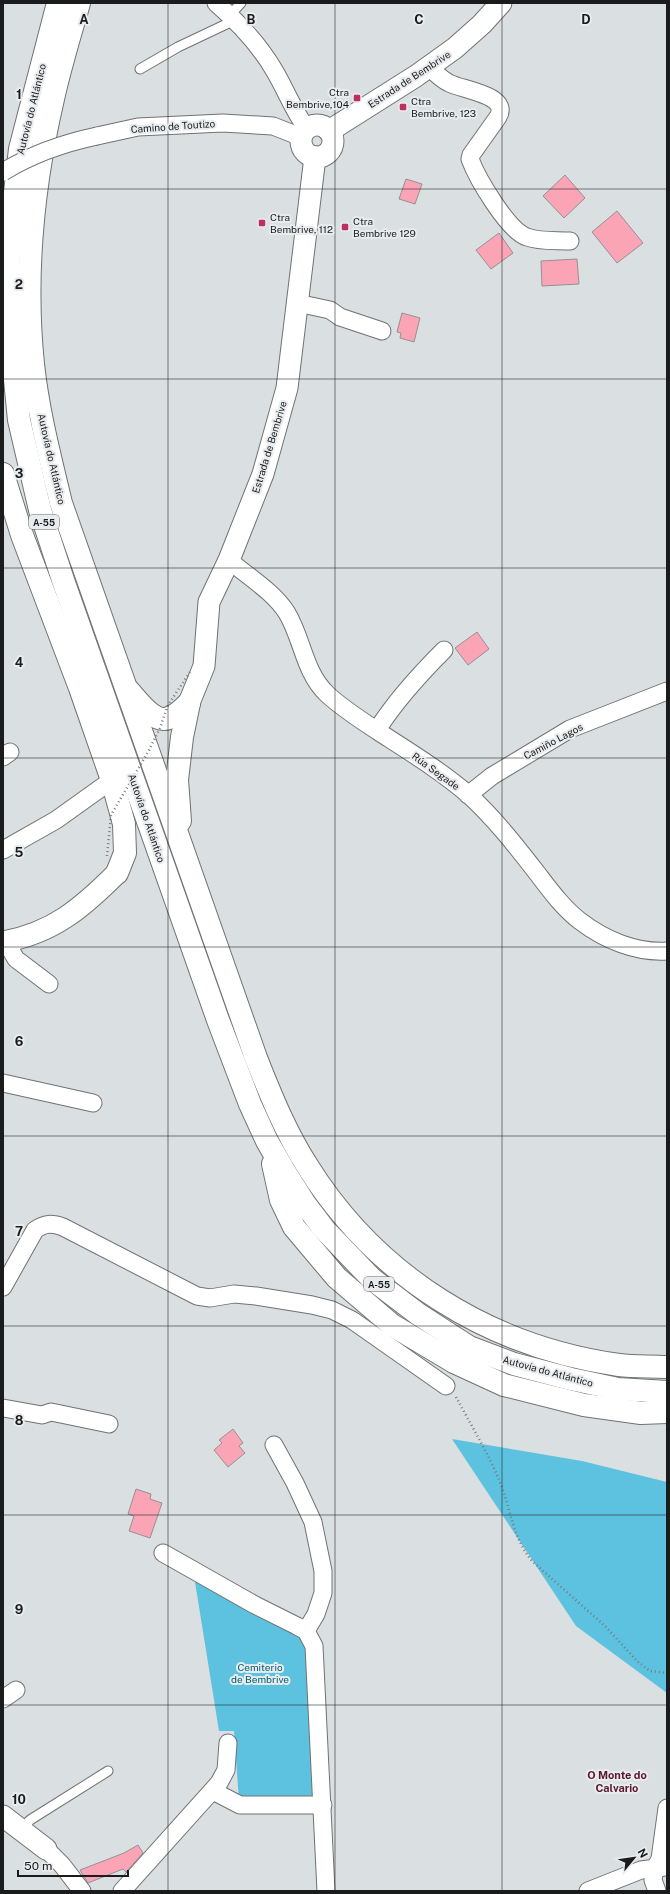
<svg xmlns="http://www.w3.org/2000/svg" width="670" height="1894" font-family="'Public Sans',sans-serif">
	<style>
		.green { fill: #5dc2df }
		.building { fill: #fba4b6; stroke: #959192 }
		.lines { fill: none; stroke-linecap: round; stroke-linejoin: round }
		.service-casing { stroke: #6f7374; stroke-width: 11 }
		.minor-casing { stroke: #6f7374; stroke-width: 19 }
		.tertiary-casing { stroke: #6f7374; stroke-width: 23 }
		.motorway-casing { stroke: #6f7374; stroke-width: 24 }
		.path { stroke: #777a7c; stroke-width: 2.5; stroke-dasharray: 1 3; stroke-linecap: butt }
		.service { stroke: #fff; stroke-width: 9 }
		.minor { stroke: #fff; stroke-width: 17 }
		.tertiary { stroke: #fff; stroke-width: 21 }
		.motorway { stroke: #fff; stroke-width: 22 }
		.minor-bridge-casing { stroke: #6f7374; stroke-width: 19; stroke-linecap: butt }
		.path-bridge { stroke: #777a7c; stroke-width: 2.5; stroke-dasharray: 1 3; stroke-linecap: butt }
		.minor-bridge { stroke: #fff; stroke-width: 17 }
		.grid { fill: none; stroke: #1a1b1c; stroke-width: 1; stroke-opacity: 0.55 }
		.poi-dot { fill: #bd2f5f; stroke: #e8ecee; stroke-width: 1.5 }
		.labels { text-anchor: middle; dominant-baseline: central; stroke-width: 4; stroke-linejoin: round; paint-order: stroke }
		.shield { fill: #e8ecee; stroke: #585a5b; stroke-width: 1 }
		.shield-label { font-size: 9px; font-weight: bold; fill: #1a1b1c }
		.street-label { font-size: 10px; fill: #1a1b1c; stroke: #e8ecee }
		.poi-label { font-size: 10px; fill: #1a1b1c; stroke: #e8ecee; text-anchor: start }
		.park-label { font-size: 10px; fill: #015f74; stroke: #e8ecee }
		.neighbourhood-label { font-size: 11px; font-weight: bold; fill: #5b172c; stroke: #e8ecee }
		.grid-label { font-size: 13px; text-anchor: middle; font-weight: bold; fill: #1a1b1c; stroke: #e8ecee; stroke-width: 4; stroke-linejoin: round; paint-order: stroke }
	</style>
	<rect width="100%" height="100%" fill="#dadfe1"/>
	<!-- green -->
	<g class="green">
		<polygon points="452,1439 582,1461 667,1482 667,1693 576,1626"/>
		<polygon points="198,1577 299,1632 308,1648 317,1801 239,1801 234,1731 219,1731 195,1582"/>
	</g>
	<!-- building -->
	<g class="building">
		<polygon points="565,175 585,198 564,218 543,196"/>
		<polygon points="406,179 422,184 415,204 399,199"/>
		<polygon points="617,211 643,243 617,263 592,232"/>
		<polygon points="499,233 513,253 491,269 476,250"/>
		<polygon points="577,259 579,284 542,286 541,261"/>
		<polygon points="402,313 420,318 414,342 400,338 401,333 397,332"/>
		<polygon points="477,632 489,649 468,665 455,648"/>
		<polygon points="233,1429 243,1443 239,1446 245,1453 228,1467 214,1450 222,1443 219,1440"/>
		<polygon points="136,1489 151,1494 150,1499 162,1503 150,1538 129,1531 134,1516 128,1514"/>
		<polygon points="138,1845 143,1853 126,1872 123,1869 88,1883 80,1870 124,1853"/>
	</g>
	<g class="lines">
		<defs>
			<g id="service">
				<polyline points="230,15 241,3"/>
				<polyline points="140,69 178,47 235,20"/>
				<polyline points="22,1829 30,1820 108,1771"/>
			</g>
			<g id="minor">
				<path d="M 216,3 C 239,23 259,44 274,70 C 286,90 293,110 307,129"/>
				<path d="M 429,67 C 435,73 441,79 449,83 C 462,90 511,95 498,117 L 471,155 L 470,159 C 477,178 508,231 527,237 C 540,242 557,240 570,241"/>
				<polyline points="97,136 138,127 223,123 273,126 301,137"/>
				<polyline points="297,303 330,310 340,317 382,331"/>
				<path d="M 229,560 C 248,577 273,591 287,613 C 303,640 304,672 327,694 C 343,709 361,720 379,732 C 410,752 441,771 469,795 C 495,819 516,846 537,873 C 550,890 563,908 580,921 C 605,940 636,953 667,951"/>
				<path d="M 377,730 C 396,700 419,675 444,650"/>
				<polyline points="3,757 10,752"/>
				<polyline points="468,795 492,776 570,729 667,691"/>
				<polyline points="3,850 56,820 112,780"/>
				<polyline points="6,942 16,959 49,984"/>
				<polyline points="3,1083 93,1103"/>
				<path d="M 3,1287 L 35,1230 C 45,1223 52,1223 63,1227 L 197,1296 L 210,1298 L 234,1294 L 256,1296 L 312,1305 L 332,1310 L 352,1320 L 446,1386"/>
				<polyline points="3,1408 42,1415 51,1412 109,1424"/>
				<polyline points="274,1445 295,1483 313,1522 323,1571 323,1593 316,1614 306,1631"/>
				<polyline points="163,1553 255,1605 297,1626 306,1631 314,1646 326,1891"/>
				<polyline points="3,1699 16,1690"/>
				<polyline points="213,1791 240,1805 323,1805"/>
				<polyline points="46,1849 62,1865 82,1891"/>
				<polyline points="122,1891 219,1783 226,1770 228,1743"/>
				<polyline points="588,1891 641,1870 665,1867"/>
				<polyline points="657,1891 653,1880 655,1868 660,1859 667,1808"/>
			</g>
			<g id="tertiary">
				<circle cx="317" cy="141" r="16"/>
				<polyline points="329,131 416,76 455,48 482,24 501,3"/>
				<polyline points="189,703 204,666 209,602 229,560 263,474 287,388 315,157"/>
				<path d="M 3,942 C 53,933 82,908 117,873"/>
				<polyline points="3,1816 46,1849"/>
			</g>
			<g id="motorway">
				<polyline points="58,3 20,149 11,227 8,270 8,309 19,420 40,510 64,583 218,1020 250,1104 267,1141 286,1174 305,1204 324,1229 372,1279 418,1314 469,1347 514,1364 571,1379 618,1389 667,1392"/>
				<path d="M 79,3 C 70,35 60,67 53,99 C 33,185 24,276 33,364 C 38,411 50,457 61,503 L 256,1058 C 271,1096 286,1133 308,1167 C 377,1277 490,1347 619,1365 C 634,1367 651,1366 667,1367"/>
				<polyline points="3,474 22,535 80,688 112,780 124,824 125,853 117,873"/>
				<path d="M 129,691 C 138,701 154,724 169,718 C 177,715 183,709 189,703"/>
				<polyline points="180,821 177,780 182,737 189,703"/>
				<polyline points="273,1164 281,1200 294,1227 337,1278 392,1325 454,1362 504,1385 584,1405 641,1413 667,1412"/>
			</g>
		</defs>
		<!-- service casing -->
		<use href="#service" class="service-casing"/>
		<!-- minor casing -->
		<use href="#minor" class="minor-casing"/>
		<!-- tertiary casing -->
		<use href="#tertiary" class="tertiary-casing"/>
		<!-- motorway casing -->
		<use href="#motorway" class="motorway-casing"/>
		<!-- path -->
		<path class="path" d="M 456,1397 C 470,1423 489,1455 500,1482 C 511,1509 512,1537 532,1561 L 606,1627 L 637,1661 L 650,1671 L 667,1673"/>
		<!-- service -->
		<use href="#service" class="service"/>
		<!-- minor -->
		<use href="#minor" class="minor"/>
		<!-- tertiary -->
		<use href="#tertiary" class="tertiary"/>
		<!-- motorway -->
		<use href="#motorway" class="motorway"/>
		<defs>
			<path id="minor-bridge" d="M 3,172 C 32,154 64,143 97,136"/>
		</defs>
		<!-- minor-bridge casing -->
		<use href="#minor-bridge" class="minor-bridge-casing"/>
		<!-- path-bridge -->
		<polyline class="path-bridge" points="107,856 111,815 148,752 160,728 168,705 190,672"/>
		<!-- minor-bridge -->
		<use href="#minor-bridge" class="minor-bridge"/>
	</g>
	<!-- grid -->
	<path class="grid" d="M 168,3 L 168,1891M 335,3 L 335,1891M 502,3 L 502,1891M 3,189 L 667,189M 3,379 L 667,379M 3,568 L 667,568M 3,758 L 667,758M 3,947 L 667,947M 3,1136 L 667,1136M 3,1326 L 667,1326M 3,1515 L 667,1515M 3,1705 L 667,1705"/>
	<!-- markers -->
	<g class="poi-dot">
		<rect x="353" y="94" width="8" height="8" rx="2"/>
		<rect x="399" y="103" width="8" height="8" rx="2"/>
		<rect x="258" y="219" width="8" height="8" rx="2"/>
		<rect x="341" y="223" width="8" height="8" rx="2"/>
	</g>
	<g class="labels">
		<!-- shield labels -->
		<g class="shield">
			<rect x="29" y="515" width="30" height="14" rx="3"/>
			<rect x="364" y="1277" width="30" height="14" rx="3"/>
		</g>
		<g class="shield-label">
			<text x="44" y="522">A-55</text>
			<text x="379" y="1284">A-55</text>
		</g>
		<!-- street labels -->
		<g class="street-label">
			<text transform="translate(409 79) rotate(-33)">Estrada de Bembrive</text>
			<text transform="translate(31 109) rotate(-76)">Autovía do Atlántico</text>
			<text transform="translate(173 126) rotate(-4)">Camino de Toutizo</text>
			<text transform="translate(269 447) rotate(-73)">Estrada de Bembrive</text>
			<text transform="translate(52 459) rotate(77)">Autovía do Atlántico</text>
			<text transform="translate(553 741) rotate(-28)">Camiño Lagos</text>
			<text transform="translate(436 771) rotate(36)">Rúa Segade</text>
			<text transform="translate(147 818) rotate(71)">Autovía do Atlántico</text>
			<text transform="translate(548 1371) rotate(15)">Autovía do Atlántico</text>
		</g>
		<!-- poi labels -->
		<g class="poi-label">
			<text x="349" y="92" text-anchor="end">Ctra<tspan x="349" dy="12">Bembrive,104</tspan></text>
			<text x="411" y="101">Ctra<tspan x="411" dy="12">Bembrive, 123</tspan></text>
			<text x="270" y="217">Ctra<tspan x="270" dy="12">Bembrive, 112</tspan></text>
			<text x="353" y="221">Ctra<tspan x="353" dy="12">Bembrive 129</tspan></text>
		</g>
		<!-- park labels -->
		<g class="park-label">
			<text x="260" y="1667">Cemiterio<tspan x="260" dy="12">de Bembrive</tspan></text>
		</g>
		<!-- neighbourhood labels -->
		<g class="neighbourhood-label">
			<text x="617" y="1775">O Monte do<tspan x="617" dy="13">Calvario</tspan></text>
		</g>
	</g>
	<g class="grid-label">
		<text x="84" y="24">A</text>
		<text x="251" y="24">B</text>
		<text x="419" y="24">C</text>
		<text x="586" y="24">D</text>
		<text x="19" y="99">1</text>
		<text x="19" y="289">2</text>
		<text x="19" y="478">3</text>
		<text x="19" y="667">4</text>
		<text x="19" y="857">5</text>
		<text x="19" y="1046">6</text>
		<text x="19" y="1236">7</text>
		<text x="19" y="1425">8</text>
		<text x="19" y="1614">9</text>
		<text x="19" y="1804">10</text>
	</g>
	<!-- border -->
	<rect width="670" height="1894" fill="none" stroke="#1a1b1c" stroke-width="8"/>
	<!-- north arrow -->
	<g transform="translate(634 1858) rotate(61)" stroke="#e8ecee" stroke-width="3" paint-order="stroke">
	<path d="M0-3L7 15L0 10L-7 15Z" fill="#1a1b1c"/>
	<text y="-6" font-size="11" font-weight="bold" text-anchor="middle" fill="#1a1b1c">N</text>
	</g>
	<!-- scale -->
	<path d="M18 1870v6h110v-6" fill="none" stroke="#1a1b1c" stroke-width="2"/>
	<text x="24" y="1870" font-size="12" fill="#1a1b1c" stroke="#e8ecee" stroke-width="3" paint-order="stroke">50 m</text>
</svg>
